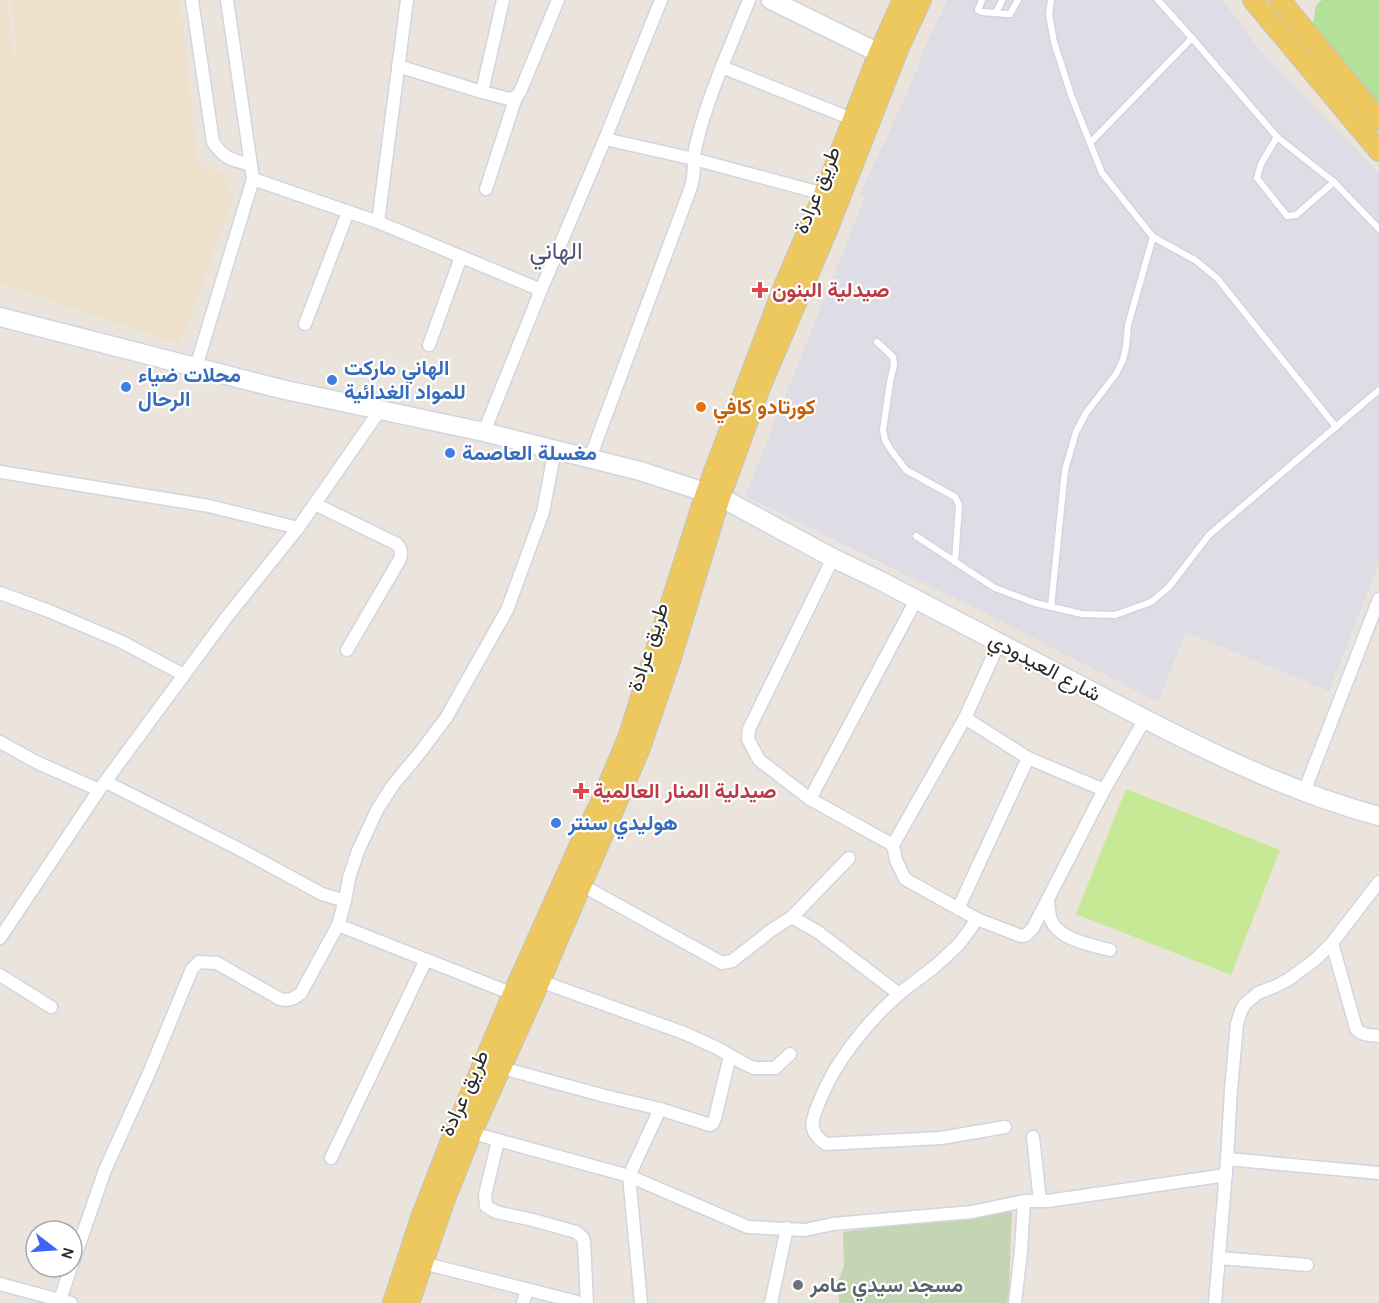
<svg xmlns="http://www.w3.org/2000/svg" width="1379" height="1303" font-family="Karla,Vazirmatn,sans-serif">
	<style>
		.industrial { fill: #dedce4 }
		.education { fill: #ede1cb }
		.green { fill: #b3e199 }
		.cemetery { fill: #c4d5b3 }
		.pitch { fill: #c7e895 }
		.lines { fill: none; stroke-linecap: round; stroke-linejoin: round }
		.lane-casing { stroke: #d1d5e2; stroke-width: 9 }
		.street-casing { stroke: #d1d5e2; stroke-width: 15 }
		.secondary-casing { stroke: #d1d5e2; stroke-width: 21 }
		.primary-casing { stroke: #c3c3c3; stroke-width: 22 }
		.lane { stroke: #fff; stroke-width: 6 }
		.street { stroke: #fff; stroke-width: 12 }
		.secondary { stroke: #fff; stroke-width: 18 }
		.primary { stroke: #edc85f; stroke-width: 20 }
		.health-dot { fill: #e0444e; stroke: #fff; stroke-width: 2 }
		.shop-dot { fill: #3f7fe0; stroke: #fff; stroke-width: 2 }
		.food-dot { fill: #e8710a; stroke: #fff; stroke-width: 2 }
		.worship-dot { fill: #6b7280; stroke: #fff; stroke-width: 2 }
		.labels { text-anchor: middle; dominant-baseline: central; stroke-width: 4.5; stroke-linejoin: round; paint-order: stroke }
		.street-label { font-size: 21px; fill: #2a2a2a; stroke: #fff }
		.health-label { font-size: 21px; font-weight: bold; fill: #be3a42; stroke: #fff; text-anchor: start }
		.shop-label { font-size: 21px; font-weight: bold; fill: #366cbe; stroke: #fff; text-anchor: start }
		.food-label { font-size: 21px; font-weight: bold; fill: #c56008; stroke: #fff; text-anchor: start }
		.worship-label { font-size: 21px; font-weight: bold; fill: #5b616d; stroke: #fff; text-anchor: start }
		.quarter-label { font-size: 24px; fill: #4b5479; stroke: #fff }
	</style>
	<rect width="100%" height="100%" fill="#ebe4dc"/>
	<!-- industrial -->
	<polygon class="industrial" points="947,0 1223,0 1261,52 1379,173 1379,563 1329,691 1186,632 1158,702 973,607 745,496 866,195 860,194 889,133 917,70 923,51"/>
	<!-- education -->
	<polygon class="education" points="0,0 7,0 23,120 11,0 180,0 198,165 221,173 234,196 180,344 0,283"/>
	<!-- green -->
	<polygon class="green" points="1322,0 1379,0 1379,103 1312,30 1316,5"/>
	<!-- cemetery -->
	<polygon class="cemetery" points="1012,1208 1009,1292 1007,1303 839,1303 838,1282 844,1266 843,1232"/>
	<!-- pitch -->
	<polygon class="pitch" points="1126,789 1280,850 1231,975 1076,914"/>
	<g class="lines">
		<defs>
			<g id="lane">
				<polyline points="982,0 978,10 982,12 1007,14 1010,14 1018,0"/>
				<polyline points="1051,0 1049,14 1054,42 1071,95 1102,173 1153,237 1195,260 1217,278 1336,427"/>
				<polyline points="1158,0 1192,38 1277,137 1334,182 1379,229"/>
				<polyline points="996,13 1002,0"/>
				<polyline points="1277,137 1261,164 1257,178 1287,216 1296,215 1334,182"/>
				<polyline points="1090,143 1192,38"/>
				<polyline points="877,342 893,357 894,365 890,382 883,430 885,440 891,450 906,470 955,497 959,505 955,562"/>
				<polyline points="916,536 995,588 1035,603 1082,614 1115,615 1151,602 1169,587 1209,535 1379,390"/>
				<polyline points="1051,607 1065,470 1076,432 1086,413 1116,374 1123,360 1126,347 1128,325 1153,237"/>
			</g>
			<g id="street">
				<path d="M 192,0 L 213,142 C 224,159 233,160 251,165"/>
				<polyline points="227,0 253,179 378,222 541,290 484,432"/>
				<polyline points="661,0 605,139 694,159 824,194"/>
				<polyline points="398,66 482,92 509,99 516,97 520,92 558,0"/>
				<polyline points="722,67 852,119"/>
				<polyline points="482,92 503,0"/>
				<polyline points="486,189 516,97"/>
				<polyline points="378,222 407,0"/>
				<polyline points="541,290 605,139"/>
				<polyline points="305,324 348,212"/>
				<polyline points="429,345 461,257"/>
				<polyline points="196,367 253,179"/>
				<path d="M 590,458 L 691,187 C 696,172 692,160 696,145 C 708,95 730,48 749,0"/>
				<polyline points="0,472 209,506 298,528"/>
				<path d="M 315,504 L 397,544 C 401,549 402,552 400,559 L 347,650"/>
				<polyline points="833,558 749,729 748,739 759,760 810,799 893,845"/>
				<polyline points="0,593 49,611 122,642 184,675"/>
				<polyline points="999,643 965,718 1028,758 1104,790"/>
				<polyline points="965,718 893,845 896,860 905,879 977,919"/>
				<polyline points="0,742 36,762 99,790"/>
				<polyline points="106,782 239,849 322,894 345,901"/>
				<polyline points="1304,792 1379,599"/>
				<polyline points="810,799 916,600"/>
				<polyline points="580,884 722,963 732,961 773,929 792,917 818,932 899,994"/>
				<path d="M 1048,901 C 1049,907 1049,915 1051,920 C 1059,940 1092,945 1110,950"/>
				<polyline points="958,909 1028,758"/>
				<polyline points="792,917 849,858"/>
				<polyline points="338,925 513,994"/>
				<polyline points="0,938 99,790 226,618 298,528 380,410"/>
				<path d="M 1332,943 L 1356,1028 C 1361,1036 1371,1035 1379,1036"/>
				<polyline points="0,975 51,1007"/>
				<polyline points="540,981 684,1033 717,1048 745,1064 754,1068 775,1068 790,1054"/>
				<polyline points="502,1068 605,1096 660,1109 710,1125 713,1123 715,1118 730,1056"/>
				<path d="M 1005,1127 L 941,1138 L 826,1144 C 806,1131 812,1119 820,1100 C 835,1062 867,1022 898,995 C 910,985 923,976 934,967 C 943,960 950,952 958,945 C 965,937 971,928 977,919 L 1021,936 L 1026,935 L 1033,928 L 1104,790 L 1145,719"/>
				<polyline points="465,1131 629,1176 748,1227 805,1230 833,1224 972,1212 1024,1201 1048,1201 1226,1175"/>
				<polyline points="1033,1137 1040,1201"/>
				<polyline points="498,1141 485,1195 486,1206 496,1212 533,1220 576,1232 583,1238 584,1242 587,1303"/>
				<polyline points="331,1158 426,960"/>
				<polyline points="1227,1159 1379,1173"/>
				<polyline points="1219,1258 1307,1265"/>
				<polyline points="423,1263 581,1303"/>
				<path d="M 72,1265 L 105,1170 L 149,1073 L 192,969 L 199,962 L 217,963 L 280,999 C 289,1001 294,999 301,993 L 338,925 L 345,901 L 349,878 L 358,851 L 377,810 L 393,785 L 418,755 L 446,718 L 507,610 L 543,512 L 555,449"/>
				<polyline points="0,1284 71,1303"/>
				<polyline points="60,1300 71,1267"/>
				<polyline points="523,1303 527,1290"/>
				<polyline points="641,1303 629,1176 660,1109"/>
				<polyline points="771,1303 787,1228"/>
				<polyline points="1015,1303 1021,1251 1024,1201"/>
				<polyline points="1215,1303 1227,1159 1231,1089 1237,1024 1241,1011 1245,1004 1258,993 1276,986 1289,979 1316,959 1332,943 1379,882"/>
			</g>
			<g id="secondary">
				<polyline points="771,0 879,53"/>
				<path d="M 0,317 L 281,389 L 484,432 L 640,471 L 720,497 L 833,558 L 877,579 C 951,618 1025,656 1099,695 C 1188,742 1282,790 1379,816"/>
			</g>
			<g id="primary">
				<polyline points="1253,0 1379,151"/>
				<polyline points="1280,0 1379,120"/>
				<polyline points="393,1303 422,1215 456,1128 513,994 578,849 601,802 628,738 706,493 785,284 824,194 879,53 903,0"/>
				<polyline points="409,1303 445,1199 471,1134 540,981 640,748 671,658 720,497 759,390 828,228 899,47 921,0"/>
			</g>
		</defs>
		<!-- lane casing -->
		<use href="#lane" class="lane-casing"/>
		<!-- street casing -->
		<use href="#street" class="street-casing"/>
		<!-- secondary casing -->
		<use href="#secondary" class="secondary-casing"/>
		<!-- primary casing -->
		<use href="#primary" class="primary-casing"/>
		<!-- lane -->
		<use href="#lane" class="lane"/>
		<!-- street -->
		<use href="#street" class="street"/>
		<!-- secondary -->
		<use href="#secondary" class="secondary"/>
		<!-- primary -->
		<use href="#primary" class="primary"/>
	</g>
	<!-- markers -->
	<g class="health-dot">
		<path d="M757 281h6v6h6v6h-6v6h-6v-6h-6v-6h6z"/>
		<path d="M578 782h6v6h6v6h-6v6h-6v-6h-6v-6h6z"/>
	</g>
	<g class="shop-dot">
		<circle cx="332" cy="380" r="6"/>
		<circle cx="126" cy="387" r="6"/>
		<circle cx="450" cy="453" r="6"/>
		<circle cx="556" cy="823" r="6"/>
	</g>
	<circle class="food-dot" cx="701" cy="407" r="6"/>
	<circle class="worship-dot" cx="798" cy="1285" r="6"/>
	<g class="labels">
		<!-- street labels -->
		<g class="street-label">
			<text transform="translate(817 190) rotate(-68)">طريق عرادة</text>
			<text transform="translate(648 647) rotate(-72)">طريق عرادة</text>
			<text transform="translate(1045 667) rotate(28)">شارع العيدودي</text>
			<text transform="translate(464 1093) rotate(-66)">طريق عرادة</text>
		</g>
		<!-- health labels -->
		<g class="health-label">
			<text x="772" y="290">صيدلية البنون</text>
			<text x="593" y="791">صيدلية المنار العالمية</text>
		</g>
		<!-- shop labels -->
		<g class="shop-label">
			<text x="344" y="368">الهاني ماركت<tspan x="344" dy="24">للمواد الغدائية</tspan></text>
			<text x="138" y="375">محلات ضياء<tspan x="138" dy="24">الرحال</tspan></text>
			<text x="462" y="453">مغسلة العاصمة</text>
			<text x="568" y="823">هوليدي سنتر</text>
		</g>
		<!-- food labels -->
		<g class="food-label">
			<text x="713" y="407">كورتادو كافي</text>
		</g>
		<!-- worship labels -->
		<g class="worship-label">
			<text x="810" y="1285">مسجد سيدي عامر</text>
		</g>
		<!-- quarter labels -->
		<g class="quarter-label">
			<text x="556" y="251">الهاني</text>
		</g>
	</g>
	<!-- north arrow -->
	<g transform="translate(54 1249) rotate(107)"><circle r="28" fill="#ffffff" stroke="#aaaaaa" stroke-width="1.5"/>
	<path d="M0-4.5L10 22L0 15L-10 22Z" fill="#3f65f5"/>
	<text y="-9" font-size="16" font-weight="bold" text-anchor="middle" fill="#2a2a2a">N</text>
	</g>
</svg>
